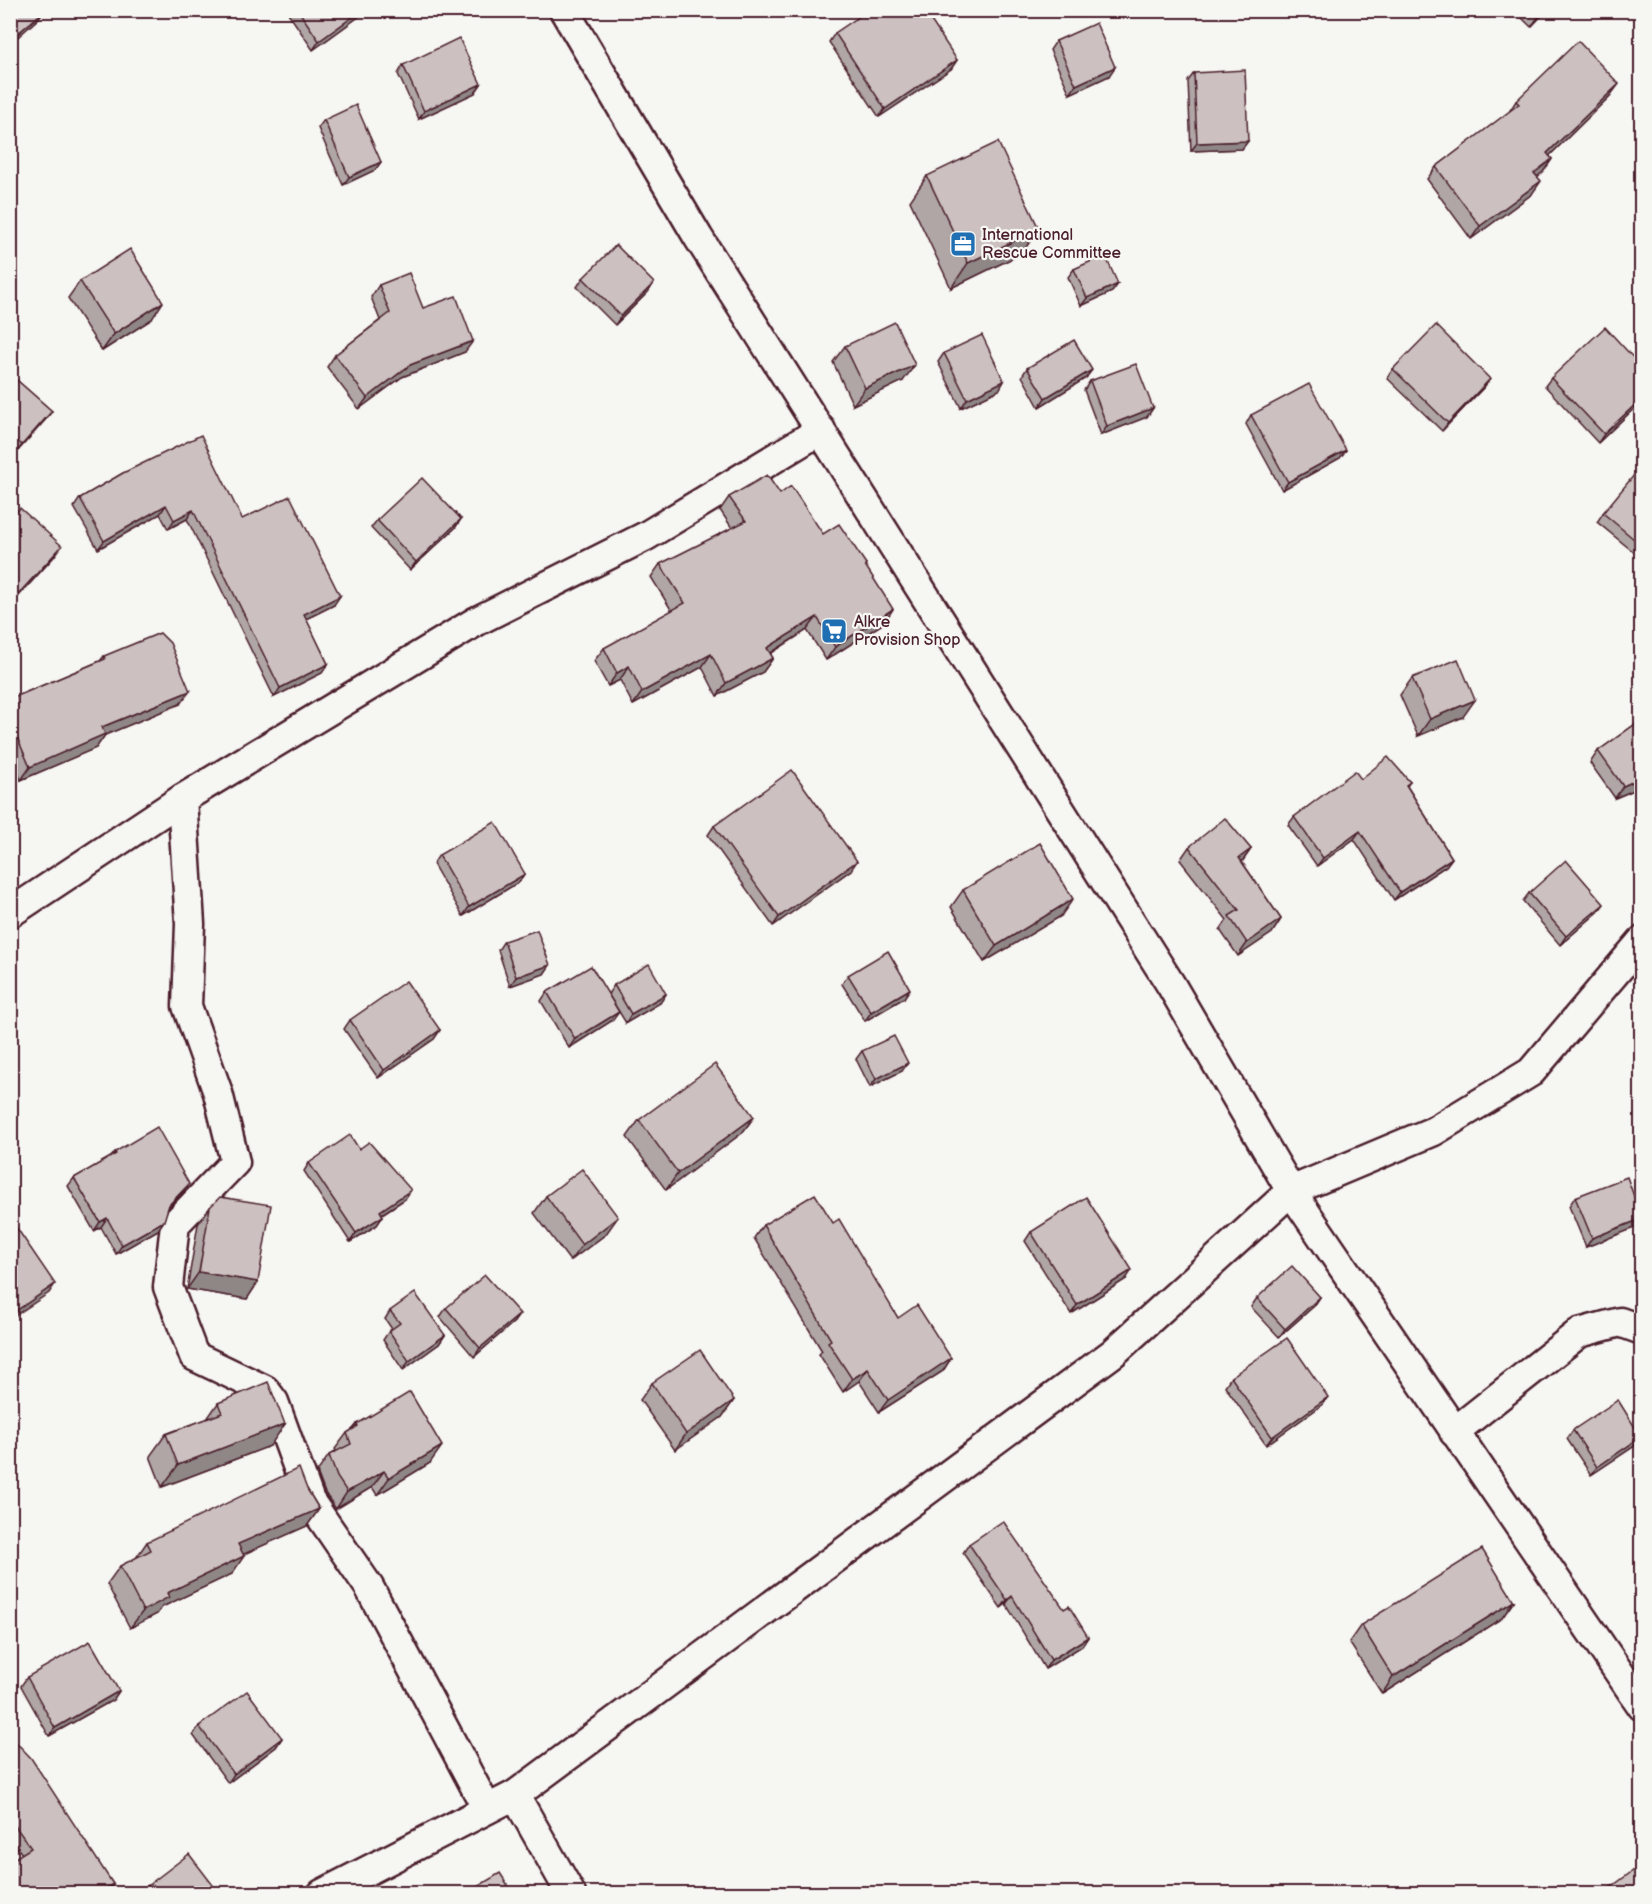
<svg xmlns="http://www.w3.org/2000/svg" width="1652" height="1904" font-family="'Balsamiq Sans',sans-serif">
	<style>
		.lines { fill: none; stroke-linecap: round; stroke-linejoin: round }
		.street-casing { stroke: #4a1f2b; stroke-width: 33 }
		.street { stroke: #f6f6f2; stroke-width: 28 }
		.wall { fill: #afa6a5; stroke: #4a1f2b; stroke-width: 1.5 }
		.shaded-wall { fill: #8f8786; stroke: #4a1f2b; stroke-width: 1.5 }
		.building { fill: #ccc1c0; stroke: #4a1f2b; stroke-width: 1.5 }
		.labels { text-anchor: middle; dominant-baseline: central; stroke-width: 4.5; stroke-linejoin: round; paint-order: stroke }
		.poi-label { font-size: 16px; fill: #4a1f2b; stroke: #f6f6f2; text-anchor: start }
	</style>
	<rect width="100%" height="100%" fill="#f6f6f2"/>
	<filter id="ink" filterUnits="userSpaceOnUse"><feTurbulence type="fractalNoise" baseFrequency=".0167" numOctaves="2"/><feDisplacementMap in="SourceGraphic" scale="12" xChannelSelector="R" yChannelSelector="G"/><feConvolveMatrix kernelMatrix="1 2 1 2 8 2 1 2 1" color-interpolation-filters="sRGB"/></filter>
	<g filter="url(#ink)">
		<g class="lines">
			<defs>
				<g id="street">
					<polyline points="564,10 698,237 1171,985 1291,1191 1642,1706"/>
					<polyline points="182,799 190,924 187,1006 218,1093 235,1162 175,1224 168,1287 194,1356 265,1390 274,1402 310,1501 369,1587 487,1809"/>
					<polyline points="10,913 182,799 477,621 646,536 821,430"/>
					<polyline points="1454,1432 1579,1333 1620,1322 1642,1330"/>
					<polyline points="515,1795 571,1894"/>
					<polyline points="322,1894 515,1795 1113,1353 1291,1191 1434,1131 1531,1072 1642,941"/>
				</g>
			</defs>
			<!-- street casing -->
			<use href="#street" class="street-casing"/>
			<!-- street -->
			<use href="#street" class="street"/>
		</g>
		<!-- wall -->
		<g class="wall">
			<polygon points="286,10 368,10 313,50"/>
			<polygon points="1514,10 1547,10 1531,27"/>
			<polygon points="835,33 957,60 951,69 879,117 829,42"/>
			<polygon points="1056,41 1109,76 1070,94 1050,50"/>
			<polygon points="403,65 481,84 475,93 419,119 398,74"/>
			<polygon points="1194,73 1248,141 1242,149 1191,151 1188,81"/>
			<polygon points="1610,96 1549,156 1552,159 1543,172 1537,177 1532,194 1471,239 1427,179 1436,167 1509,112 1516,101"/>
			<polygon points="324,120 381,162 375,170 343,185 318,128"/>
			<polygon points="927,176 1039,229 1021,254 951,288 910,201"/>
			<polygon points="1074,269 1118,284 1112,292 1081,306 1068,277"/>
			<polygon points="583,278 654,283 648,292 615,325 577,287"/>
			<polygon points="80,281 152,319 102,351 68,298"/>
			<polygon points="379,285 423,308 465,352 402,377 359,409 327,367 335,355 380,320 371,297"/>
			<polygon points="845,346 903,381 853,405 833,362"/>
			<polygon points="944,353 1004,381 999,390 961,408 938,362"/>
			<polygon points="1027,368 1086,378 1039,407 1022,376"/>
			<polygon points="1393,369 1490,379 1484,387 1442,431 1387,378"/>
			<polygon points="10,374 52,411 46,419 16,453 10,448"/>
			<polygon points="1551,378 1641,402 1598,443 1545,386"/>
			<polygon points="1090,381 1153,408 1147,417 1101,435 1084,390"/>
			<polygon points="1251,415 1346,450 1340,458 1282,490 1246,424"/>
			<polygon points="123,473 242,519 334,605 306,619 328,664 322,673 274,697 187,519 168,529 160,514 98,549 74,507 80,498"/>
			<polygon points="1641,482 1641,558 1597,522 1603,513"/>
			<polygon points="780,494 823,534 866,564 865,566 884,623 826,660 807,630 770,654 773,658 763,672 717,696 702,667 633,705 620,680 608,686 594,661 604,648 672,611 651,577 660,564 732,528 720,510 729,497"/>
			<polygon points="461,519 455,528 410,570 371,528 377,520"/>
			<polygon points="104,656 180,704 105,735 96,748 21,780 10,755 10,699 100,661"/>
			<polygon points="1641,665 1641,679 1636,673"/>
			<polygon points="1412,678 1463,717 1418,736 1400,695"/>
			<polygon points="1641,720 1641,787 1615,798 1590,763 1598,751"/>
			<polygon points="1361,779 1410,782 1407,786 1452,858 1446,866 1394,900 1354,839 1317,866 1288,825 1294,817"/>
			<polygon points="714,826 851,870 773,926 708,835"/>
			<polygon points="1189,847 1251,849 1242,862 1281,919 1272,933 1238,956 1220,930 1227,920 1180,860"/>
			<polygon points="439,855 525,874 519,882 463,916 433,864"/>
			<polygon points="963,890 1061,916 984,962 951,907"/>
			<polygon points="1529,893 1598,912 1560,945 1523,901"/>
			<polygon points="504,941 550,965 544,974 510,986 498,950"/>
			<polygon points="848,975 904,998 865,1021 842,984"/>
			<polygon points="614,985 666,994 660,1003 626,1023 608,994"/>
			<polygon points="547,992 613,1020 569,1048 541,1001"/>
			<polygon points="350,1020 440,1030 434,1039 378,1078 344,1029"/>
			<polygon points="862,1051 902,1071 870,1087 856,1059"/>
			<polygon points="754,1117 742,1133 666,1190 627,1137 639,1120"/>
			<polygon points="359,1149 405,1199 382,1214 383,1216 377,1225 350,1242 304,1171 309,1163"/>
			<polygon points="115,1152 183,1192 168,1208 158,1230 116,1254 101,1227 94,1231 68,1186 74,1178 111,1157"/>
			<polygon points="546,1196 606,1234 570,1261 534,1213"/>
			<polygon points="1575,1197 1637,1227 1586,1247 1569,1206"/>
			<polygon points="210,1207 258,1282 247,1299 187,1289 198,1224"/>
			<polygon points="833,1223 898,1318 951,1358 943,1371 879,1412 859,1381 843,1392 819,1354 822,1351 754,1238 763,1225"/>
			<polygon points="1031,1232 1126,1279 1071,1314 1025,1241"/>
			<polygon points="1320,1297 1314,1306 1279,1337 1251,1307 1257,1298"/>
			<polygon points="446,1308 514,1322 474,1357 440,1317"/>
			<polygon points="390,1311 445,1335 439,1344 403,1370 383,1340 389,1331 392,1329 385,1319"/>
			<polygon points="1231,1377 1322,1405 1266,1445 1225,1386"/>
			<polygon points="652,1383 734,1400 722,1417 675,1450 640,1400"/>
			<polygon points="218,1403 270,1446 162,1487 150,1456 166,1434 207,1419"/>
			<polygon points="357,1424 430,1463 377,1495 372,1487 336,1509 325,1493 317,1472 329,1455 336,1451 335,1449 347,1433 353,1429"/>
			<polygon points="1573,1430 1636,1445 1591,1475 1567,1439"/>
			<polygon points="307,1489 319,1509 307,1526 243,1554 232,1574 162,1607 157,1614 130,1628 107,1584 120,1566 136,1558 147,1542"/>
			<polygon points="969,1544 1064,1609 1088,1637 1082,1646 1045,1669 1006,1604 1001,1608 963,1553"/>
			<polygon points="1514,1601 1502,1618 1382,1694 1349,1642 1361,1625"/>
			<polygon points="27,1677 119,1691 113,1700 49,1736 21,1686"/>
			<polygon points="199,1726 282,1738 276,1747 228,1783 193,1735"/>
			<polygon points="10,1736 113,1884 22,1854 10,1838"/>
		</g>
		<!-- shaded-wall -->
		<g class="shaded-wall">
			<polygon points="362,10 368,10 313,50 319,41"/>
			<polygon points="1544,10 1547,10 1531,27 1539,16"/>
			<polygon points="44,11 38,19 10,44 10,40"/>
			<polygon points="957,60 951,69 879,117 885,109"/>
			<polygon points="1115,67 1109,76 1070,94 1076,85"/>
			<polygon points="481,84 475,93 419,119 424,111"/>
			<polygon points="1619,84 1610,96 1539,166 1547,153"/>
			<polygon points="1248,141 1242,149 1191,151 1197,143"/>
			<polygon points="1552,159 1543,172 1526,186 1534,173"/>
			<polygon points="381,162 375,170 343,185 349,177"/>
			<polygon points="1541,181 1532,194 1471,239 1480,226"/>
			<polygon points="1039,229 1021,254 951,288 968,263"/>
			<polygon points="654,283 648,292 615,325 621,316"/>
			<polygon points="1118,284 1112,292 1081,306 1087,298"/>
			<polygon points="163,302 152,319 102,351 114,334"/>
			<polygon points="473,341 465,352 402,377 359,409 367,398 410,365"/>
			<polygon points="915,365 903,381 853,405 865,388"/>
			<polygon points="1092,370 1086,378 1039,407 1045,398"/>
			<polygon points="1490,379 1484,387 1442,431 1448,423"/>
			<polygon points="1004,381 999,390 961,408 967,399"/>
			<polygon points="1641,399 1641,402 1598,443 1604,434"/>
			<polygon points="1153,408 1147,417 1101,435 1107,426"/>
			<polygon points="52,411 46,419 16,453 22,445"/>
			<polygon points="1346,450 1340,458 1282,490 1288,482"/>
			<polygon points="166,505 160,514 98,549 104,541"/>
			<polygon points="193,510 187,519 168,529 174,520"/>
			<polygon points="461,519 455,528 410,570 416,562"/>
			<polygon points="62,546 53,558 10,606 10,603"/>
			<polygon points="340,596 334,605 298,623 304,614"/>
			<polygon points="893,609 884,623 826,660 835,647"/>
			<polygon points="817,617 807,630 758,661 767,648"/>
			<polygon points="711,654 702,667 633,705 642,692"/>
			<polygon points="773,658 763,672 717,696 726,683"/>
			<polygon points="328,664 322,673 274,697 280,688"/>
			<polygon points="629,666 620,680 608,686 617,673"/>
			<polygon points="190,691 180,704 105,735 96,748 21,780 30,767 102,727"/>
			<polygon points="1475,700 1463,717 1418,736 1430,719"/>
			<polygon points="1641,778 1641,787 1615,798 1623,786"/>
			<polygon points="1360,831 1354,839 1317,866 1323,858"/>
			<polygon points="1251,849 1241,863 1239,858"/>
			<polygon points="1452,858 1446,866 1394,900 1400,892"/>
			<polygon points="857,861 851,870 773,926 779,917"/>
			<polygon points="525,874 519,882 463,916 469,907"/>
			<polygon points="1073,899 1061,916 984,962 996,946"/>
			<polygon points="1604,904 1598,912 1560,945 1566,936"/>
			<polygon points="1281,919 1272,933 1238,956 1247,943"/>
			<polygon points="550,965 544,974 510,986 516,977"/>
			<polygon points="910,989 904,998 865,1021 871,1012"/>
			<polygon points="666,994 660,1003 626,1023 631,1014"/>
			<polygon points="619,1012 613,1020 569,1048 575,1039"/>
			<polygon points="440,1030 434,1039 378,1078 384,1070"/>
			<polygon points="908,1063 902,1071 870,1087 876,1079"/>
			<polygon points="754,1117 742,1133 666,1190 678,1173"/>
			<polygon points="189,1184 183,1192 163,1213 169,1205"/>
			<polygon points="411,1190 405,1199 374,1219 380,1211"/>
			<polygon points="383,1216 377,1225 350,1242 356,1233"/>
			<polygon points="618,1217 606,1234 570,1261 582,1245"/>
			<polygon points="107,1218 101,1227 94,1231 100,1222"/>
			<polygon points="1641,1219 1637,1227 1586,1247 1592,1238"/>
			<polygon points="164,1221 158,1230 116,1254 122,1245"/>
			<polygon points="1132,1270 1126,1279 1071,1314 1077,1305"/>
			<polygon points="199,1272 258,1282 247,1299 187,1289"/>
			<polygon points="55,1284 49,1293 10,1319 10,1315"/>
			<polygon points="1320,1297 1314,1306 1279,1337 1285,1329"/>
			<polygon points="520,1314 514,1322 474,1357 480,1348"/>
			<polygon points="445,1335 439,1344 403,1370 409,1361"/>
			<polygon points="951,1358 943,1371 879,1412 888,1400"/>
			<polygon points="868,1369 859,1381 843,1392 852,1379"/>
			<polygon points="1328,1397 1322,1405 1266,1445 1272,1437"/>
			<polygon points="734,1400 722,1417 675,1450 686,1434"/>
			<polygon points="285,1424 270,1446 162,1487 178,1465"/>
			<polygon points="1641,1437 1636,1445 1591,1475 1597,1467"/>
			<polygon points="442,1446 430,1463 377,1495 389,1478"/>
			<polygon points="384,1471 372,1487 336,1509 347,1492"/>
			<polygon points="319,1509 307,1526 226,1562 238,1544"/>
			<polygon points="244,1556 232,1574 162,1607 157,1614 130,1628 143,1611 167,1593"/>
			<polygon points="1012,1596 1006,1604 1001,1608 1007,1600"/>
			<polygon points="1514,1601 1502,1618 1382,1694 1393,1677"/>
			<polygon points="1088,1637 1082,1646 1045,1669 1051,1660"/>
			<polygon points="119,1691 113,1700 49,1736 55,1728"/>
			<polygon points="282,1738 276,1747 228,1783 234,1774"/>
			<polygon points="113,1884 107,1893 99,1893"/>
		</g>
		<!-- building -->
		<g class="building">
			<polygon points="10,10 44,10 44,11 10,40"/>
			<polygon points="298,10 362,10 319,41"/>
			<polygon points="869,10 924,10 957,60 885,109 835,33"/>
			<polygon points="1533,10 1544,10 1539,16"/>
			<polygon points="1096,23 1115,67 1076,85 1056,41"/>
			<polygon points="459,38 481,84 424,111 403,65"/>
			<polygon points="1578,41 1619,84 1547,153 1552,159 1534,173 1541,181 1480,226 1436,167 1519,104 1516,101"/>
			<polygon points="1245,70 1248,141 1197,143 1194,73"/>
			<polygon points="356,105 381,162 349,177 324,120"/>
			<polygon points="998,142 1039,229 968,263 927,176"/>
			<polygon points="616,245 654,283 621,316 583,278"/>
			<polygon points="130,249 163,302 114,334 80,281"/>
			<polygon points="1105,255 1118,284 1087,298 1074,269"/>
			<polygon points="409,273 423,308 456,296 473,341 410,365 367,398 335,355 390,313 379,285"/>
			<polygon points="895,322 915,365 865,388 845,346"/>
			<polygon points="1436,325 1490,379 1448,423 1393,369"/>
			<polygon points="1605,327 1641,366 1641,399 1604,434 1551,378"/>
			<polygon points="982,335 1004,381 967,399 944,353"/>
			<polygon points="1074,340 1092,370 1045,398 1027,368"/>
			<polygon points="1136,364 1153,408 1107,426 1090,381"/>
			<polygon points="10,374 52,411 22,445 10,434"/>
			<polygon points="1309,384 1346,450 1288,482 1251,415"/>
			<polygon points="201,435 242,519 290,496 340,596 304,614 328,664 280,688 193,510 174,520 166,505 104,541 80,498 123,473"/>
			<polygon points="767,475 780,494 791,486 823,534 839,524 866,564 865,565 893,609 835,647 817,617 767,648 773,658 726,683 711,654 642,692 629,666 617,673 604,648 685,603 660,564 746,521 729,497"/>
			<polygon points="1634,475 1641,482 1641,545 1603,513"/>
			<polygon points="422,478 461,519 416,562 377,520"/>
			<polygon points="20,508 62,546 10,603 10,518"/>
			<polygon points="160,633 170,643 190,691 102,727 105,734 30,767 10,721 10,699 105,659 104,656"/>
			<polygon points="1458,659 1475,700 1430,719 1412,678"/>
			<polygon points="1641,720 1641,778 1623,786 1598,751"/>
			<polygon points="1388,757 1410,782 1406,785 1452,858 1400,892 1360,831 1323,858 1294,817 1355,771 1361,779"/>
			<polygon points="792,770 857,861 779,917 714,826"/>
			<polygon points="1225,818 1251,849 1239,858 1281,919 1247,943 1229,916 1239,910 1189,847"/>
			<polygon points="495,822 525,874 469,907 439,855"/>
			<polygon points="1040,843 1073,899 996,946 963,890"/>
			<polygon points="1566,860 1604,904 1566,936 1529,893"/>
			<polygon points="537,930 550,965 516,977 504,941"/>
			<polygon points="888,951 910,989 871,1012 848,975"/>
			<polygon points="649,964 666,994 631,1014 614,985"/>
			<polygon points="591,966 619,1012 575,1039 547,992"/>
			<polygon points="406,981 440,1030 384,1070 350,1020"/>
			<polygon points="894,1036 908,1063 876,1079 862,1051"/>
			<polygon points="715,1064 754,1117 678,1173 639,1120"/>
			<polygon points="157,1127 189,1184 169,1205 164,1221 122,1245 107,1218 100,1222 74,1178 116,1154 115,1152"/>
			<polygon points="350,1135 359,1149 369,1142 411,1190 380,1211 383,1216 356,1233 309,1163"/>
			<polygon points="582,1169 618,1217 582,1245 546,1196"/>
			<polygon points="1627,1177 1641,1216 1641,1219 1592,1238 1575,1197"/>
			<polygon points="815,1194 833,1223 839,1219 898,1318 917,1305 951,1358 888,1400 868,1369 852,1379 828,1342 831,1340 763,1225"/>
			<polygon points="220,1197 271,1205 258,1282 199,1272 210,1207"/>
			<polygon points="1086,1197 1132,1270 1077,1305 1031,1232"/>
			<polygon points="12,1221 55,1284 10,1315 10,1222"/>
			<polygon points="1292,1266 1320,1297 1285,1329 1257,1298"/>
			<polygon points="485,1275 520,1314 480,1348 446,1308"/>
			<polygon points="415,1293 445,1335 409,1361 389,1331 400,1323 390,1311"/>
			<polygon points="1287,1338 1328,1397 1272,1437 1231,1377"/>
			<polygon points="700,1350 734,1400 686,1434 652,1383"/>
			<polygon points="268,1382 285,1424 178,1465 166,1434 222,1413 218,1403"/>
			<polygon points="410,1392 442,1446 389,1478 384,1471 347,1492 337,1477 329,1455 351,1444 347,1433 358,1426 357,1424"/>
			<polygon points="1618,1400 1641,1437 1597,1467 1573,1430"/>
			<polygon points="299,1468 307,1489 319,1509 238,1544 244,1556 167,1593 169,1597 143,1611 120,1566 151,1550 147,1542"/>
			<polygon points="1003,1521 1064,1609 1069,1606 1088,1637 1051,1660 1012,1596 1007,1600 969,1544"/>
			<polygon points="1482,1549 1514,1601 1393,1677 1361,1625"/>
			<polygon points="90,1641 119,1691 55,1728 27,1677"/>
			<polygon points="247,1691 282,1738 234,1774 199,1726"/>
			<polygon points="10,1736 31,1758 113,1884 99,1893 10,1893 10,1861 31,1848 10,1819"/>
			<polygon points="189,1854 219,1893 138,1893"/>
			<polygon points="1641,1865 1641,1893 1603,1893"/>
			<polygon points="500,1873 513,1893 467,1893"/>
		</g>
	</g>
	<!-- icons -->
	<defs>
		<symbol id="office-square" viewBox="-11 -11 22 22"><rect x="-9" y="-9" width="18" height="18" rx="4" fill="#1f6fb2" stroke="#f6f6f2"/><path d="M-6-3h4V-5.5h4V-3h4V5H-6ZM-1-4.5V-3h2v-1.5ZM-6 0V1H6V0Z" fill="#fff"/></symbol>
		<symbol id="supermarket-square" viewBox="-11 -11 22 22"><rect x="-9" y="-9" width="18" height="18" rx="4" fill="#1f6fb2" stroke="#f6f6f2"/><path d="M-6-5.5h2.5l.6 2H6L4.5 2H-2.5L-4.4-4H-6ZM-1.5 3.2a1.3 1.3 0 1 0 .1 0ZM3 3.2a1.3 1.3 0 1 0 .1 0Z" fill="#fff"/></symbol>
	</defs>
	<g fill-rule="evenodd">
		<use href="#office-square" x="948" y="229" width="30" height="30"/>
		<use href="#supermarket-square" x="819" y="616" width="30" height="30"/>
	</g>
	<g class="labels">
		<!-- poi labels -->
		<g class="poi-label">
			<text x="982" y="235">International<tspan x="982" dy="18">Rescue Committee</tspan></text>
			<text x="854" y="622">Alkre<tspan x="854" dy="18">Provision Shop</tspan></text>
		</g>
	</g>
	<!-- margin -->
	<rect width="1652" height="1904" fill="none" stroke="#f6f6f2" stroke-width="36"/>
	<rect x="18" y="18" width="1616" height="1868" fill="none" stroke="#4a1f2b" stroke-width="2" filter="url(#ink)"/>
</svg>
